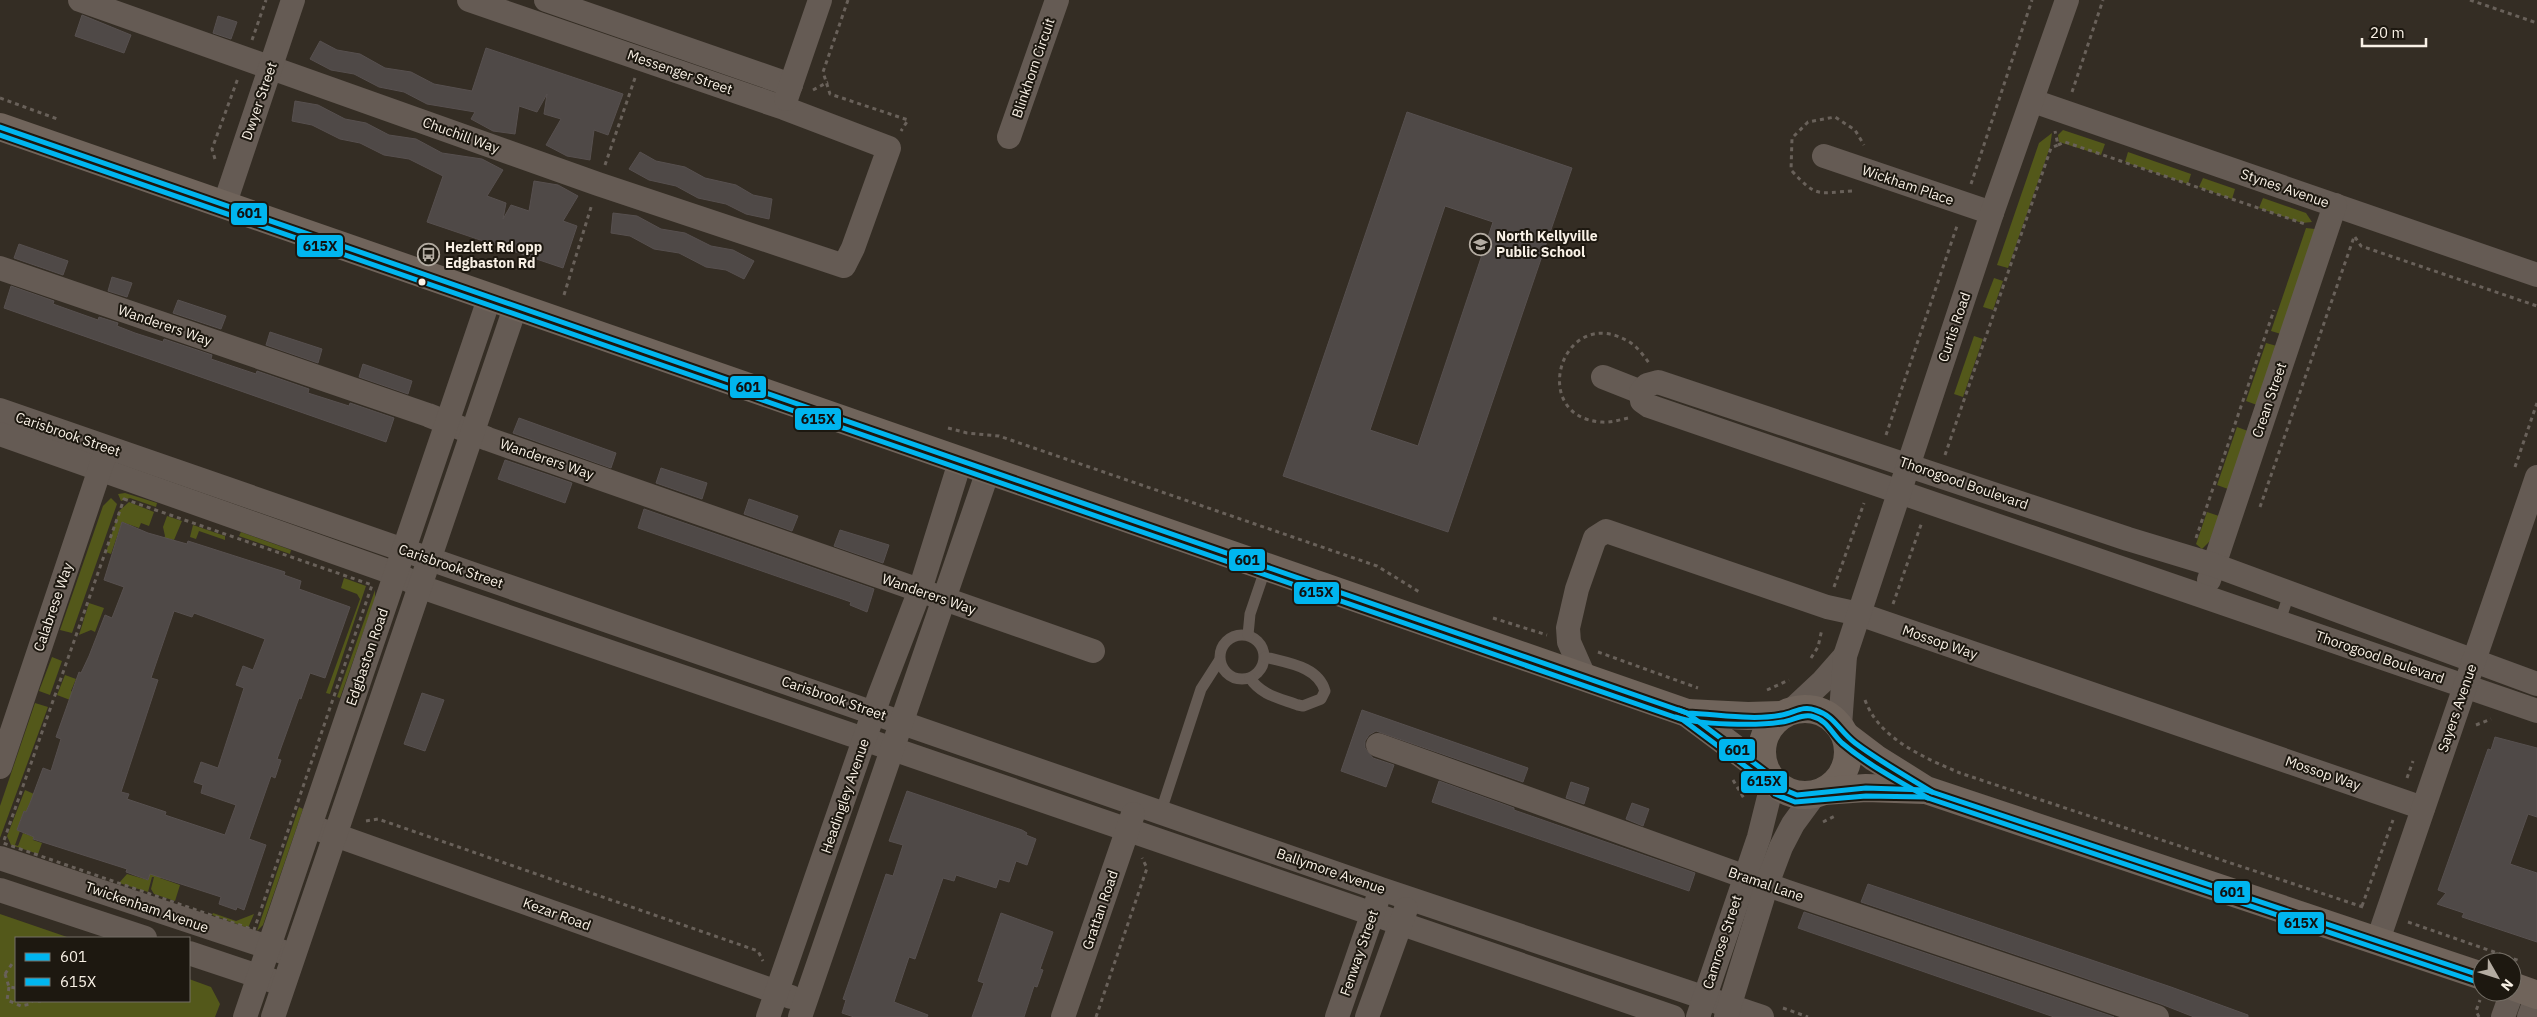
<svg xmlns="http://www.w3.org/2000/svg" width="2537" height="1017" font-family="'IBM Plex Sans',sans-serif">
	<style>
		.green { fill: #53581a }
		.building { fill: #4f4947; stroke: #57504f; fill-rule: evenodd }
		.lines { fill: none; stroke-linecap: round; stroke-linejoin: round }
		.path { stroke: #69615a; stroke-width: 3; stroke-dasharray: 4 4; stroke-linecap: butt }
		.service { stroke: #655b54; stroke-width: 11 }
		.minor { stroke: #655b54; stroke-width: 24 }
		.secondary { stroke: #70645b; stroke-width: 28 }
		.bus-1-casing { stroke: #1d1810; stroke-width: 9 }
		.bus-2-casing { stroke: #1d1810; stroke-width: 9 }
		.bus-1 { stroke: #00b5ef; stroke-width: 5 }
		.bus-2 { stroke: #00b5ef; stroke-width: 5 }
		.bus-dot { fill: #f9f1e6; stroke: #1d1810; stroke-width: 2 }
		.labels { text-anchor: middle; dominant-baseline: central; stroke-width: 4; stroke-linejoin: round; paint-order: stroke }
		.street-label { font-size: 14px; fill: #f9f1e6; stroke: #1d1810 }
		.poi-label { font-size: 14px; font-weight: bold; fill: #f9f1e6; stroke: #1d1810; text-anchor: start }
		.line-badge { stroke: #1d1810; stroke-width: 2 }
		.pale-badge-label { font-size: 14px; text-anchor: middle; font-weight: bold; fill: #111 }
	</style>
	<rect width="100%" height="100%" fill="#342d24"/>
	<!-- green -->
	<g class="green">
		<polygon points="2063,130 2105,144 2101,155 2059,142 2058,135"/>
		<polygon points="2052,133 2050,147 2008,268 1997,265 2039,143"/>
		<polygon points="2128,152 2191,174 2188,184 2125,162"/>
		<polygon points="2203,178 2235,189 2232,199 2199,187"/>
		<polygon points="2263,198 2306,213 2312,222 2302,223 2259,208"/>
		<polygon points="2306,228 2315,229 2281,334 2271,331"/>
		<polygon points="1994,278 2003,281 1993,310 1983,307"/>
		<polygon points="1974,336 1983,339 1963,397 1954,394"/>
		<polygon points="2266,343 2277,346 2257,405 2246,401"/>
		<polygon points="2237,427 2248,431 2228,489 2217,485"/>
		<polygon points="125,493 157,503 156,507 130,498 121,501 118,494"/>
		<polygon points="111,498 117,504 72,633 60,630 103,506"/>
		<polygon points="129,502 154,512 149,526 141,523 139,528 122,522 111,554 106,552 119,511"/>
		<polygon points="2207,512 2219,516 2210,541 2202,549 2196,544"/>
		<polygon points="167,516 182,521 174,540 170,539 156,563 165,536 163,527"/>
		<polygon points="193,525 225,536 225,540 199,531 196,539 190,537"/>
		<polygon points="241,532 291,550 290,554 239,536"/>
		<polygon points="344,578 366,586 330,694 326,693 360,599 357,594 341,588"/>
		<polygon points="375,590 375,599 340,698 337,697"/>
		<polygon points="89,603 104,608 95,632 91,630 79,635"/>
		<polygon points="52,657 62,661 50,695 39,691"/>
		<polygon points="65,675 76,679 71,691 81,695 78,703 57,695"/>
		<polygon points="35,703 48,707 0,838 0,806"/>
		<polygon points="25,790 34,794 26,812 24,811 17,830 20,831 15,845 18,846 23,833 34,837 33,840 42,843 38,854 11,845 7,836"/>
		<polygon points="299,807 303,809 263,925 257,931"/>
		<polygon points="151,869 162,873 160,878 180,885 175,901 154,894 151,889 154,877 152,877 148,892 119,883 127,874 148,880"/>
		<polygon points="213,913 236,921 254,914 248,928 212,915"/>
		<polygon points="0,914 70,938 16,938 16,1001 189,1001 189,979 211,987 220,1004 215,1017 0,1017"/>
	</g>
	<!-- building -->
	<g class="building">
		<polygon points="82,15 131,35 124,53 75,36"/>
		<polygon points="218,16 237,22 231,39 213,33"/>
		<polygon points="320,41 337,50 360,54 385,68 411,72 434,84 472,91 486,48 623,94 608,135 594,130 590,160 567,156 546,145 561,119 544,114 547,94 537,112 519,106 515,134 493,131 471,119 475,112 427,104 404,92 379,87 354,74 331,70 310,59"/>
		<polygon points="295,101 318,105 345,119 366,123 389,135 416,139 442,153 482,159 503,170 487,196 506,203 503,219 511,205 529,211 534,181 558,185 578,196 563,221 577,226 563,268 427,222 443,176 409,159 384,155 360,143 340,139 312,125 292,121"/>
		<path d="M 1407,112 L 1572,168 L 1448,532 L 1283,476 ZM 1445,206 L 1493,222 L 1418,446 L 1370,430 Z"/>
		<polygon points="640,152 656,161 685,167 705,178 736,185 753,195 772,199 769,219 746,214 726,204 698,198 676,186 649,180 629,169"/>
		<polygon points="613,213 637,216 661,229 685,233 711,246 733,250 754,261 744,279 726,270 706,267 679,253 654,249 630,236 611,233"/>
		<polygon points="19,244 68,261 63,275 14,258"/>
		<polygon points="112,277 132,283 127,297 108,291"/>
		<polygon points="11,286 54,301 53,304 98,320 99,317 118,323 117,326 135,333 163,342 164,339 212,355 211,359 256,374 257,371 309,389 308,393 349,406 350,403 394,418 386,442 4,308"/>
		<polygon points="178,300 226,316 221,329 173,313"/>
		<polygon points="270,332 322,349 318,363 266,345"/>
		<polygon points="363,364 412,381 408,394 359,377"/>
		<polygon points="519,418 616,453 611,468 513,433"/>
		<polygon points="505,460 572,483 565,503 498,479"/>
		<polygon points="661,468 707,483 702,499 656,483"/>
		<polygon points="749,499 798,516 792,531 744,514"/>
		<polygon points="644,509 874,589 867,612 850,605 851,602 638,528"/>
		<path d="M 122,522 L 148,533 L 187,544 L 188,541 L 285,572 L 284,575 L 301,581 L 299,589 L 350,607 L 325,678 L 310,673 L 301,699 L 299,698 L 277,759 L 281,760 L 275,778 L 271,776 L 249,839 L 266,845 L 244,910 L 237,907 L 236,910 L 219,904 L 221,897 L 150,874 L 148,880 L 126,872 L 127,869 L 33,839 L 34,837 L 17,830 L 24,811 L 26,812 L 30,803 L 43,768 L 51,771 L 61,739 L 56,737 L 79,672 L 81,673 L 89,656 L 105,615 L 112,618 L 124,587 L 104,580 ZM 174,611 L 192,617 L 194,613 L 265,639 L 253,670 L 243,666 L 236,685 L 244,688 L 218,768 L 201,762 L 194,782 L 203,785 L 201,793 L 236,805 L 225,835 L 165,815 L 166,812 L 127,799 L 129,794 L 121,792 L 158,680 L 151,678 Z"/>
		<polygon points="840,530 889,545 883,563 834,546"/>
		<polygon points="422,693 444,700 425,751 404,744"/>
		<polygon points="1362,710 1528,768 1523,782 1376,731 1369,735 1365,741 1365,748 1373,758 1394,765 1386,787 1341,771"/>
		<polygon points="2495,737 2537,748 2537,817 2528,814 2510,864 2537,873 2537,942 2462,917 2464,913 2437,904 2446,893 2438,890 2488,749 2491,750"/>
		<polygon points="1439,781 1514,808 1514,810 1695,873 1689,891 1432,802"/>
		<polygon points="1571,782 1589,788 1584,804 1566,798"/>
		<polygon points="907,791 1022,830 1027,833 1026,835 1036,839 1027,865 1016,861 1009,882 999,879 996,888 956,875 954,881 943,878 915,959 909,957 894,1002 928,1015 927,1017 854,1017 842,1013 846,1000 843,999 886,874 893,876 903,845 889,841"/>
		<polygon points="1632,803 1649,809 1643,826 1626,819"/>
		<polygon points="1868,884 2171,987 2248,1015 2248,1017 2194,1017 2161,1004 1861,902"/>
		<polygon points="1804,912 2114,1017 2054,1017 1798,928"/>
		<polygon points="1001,913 1053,932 1040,969 1043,970 1037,987 1034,986 1024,1017 972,1017 984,983 978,981"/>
	</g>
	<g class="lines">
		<!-- path -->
		<g class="path">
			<polyline points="848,0 823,72 830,94 908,120 901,131"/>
			<polyline points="2470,0 2537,23"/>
			<polyline points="252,40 266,0"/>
			<polyline points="813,90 828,82"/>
			<polyline points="2072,92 2103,0"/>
			<polyline points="0,98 60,120"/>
			<polyline points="2058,145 2065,142 2305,224"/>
			<polyline points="215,159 212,149 238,78"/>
			<polyline points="605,165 635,78"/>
			<polyline points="1971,184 2032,0"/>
			<path d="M 1852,191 C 1816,193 1817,198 1791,170 L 1792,138 L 1808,122 L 1835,117 L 1855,130 L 1864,145"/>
			<polyline points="2355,237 2361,246 2537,306"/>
			<polyline points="564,295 592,204"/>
			<path d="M 1628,418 C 1619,420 1610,423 1602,422 C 1526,418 1562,299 1631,343 C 1638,348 1644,356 1649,363"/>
			<polyline points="948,428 967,433 999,436 1377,566 1421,593"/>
			<polyline points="1886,435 1958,223"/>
			<polyline points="1945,455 2051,148 2058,145 2055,131"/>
			<polyline points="2515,467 2537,403"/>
			<polygon points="124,499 372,585 254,930 3,843"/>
			<polyline points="2260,507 2354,237"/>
			<polyline points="2196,538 2274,310"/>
			<polyline points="1834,587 1864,503"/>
			<polyline points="1893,604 1922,522"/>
			<polyline points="1493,618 1547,635"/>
			<polyline points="1598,652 1698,688"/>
			<polyline points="1811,658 1818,647 1822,629"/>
			<polyline points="1767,690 1789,680"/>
			<path d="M 1865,700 C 1879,739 1925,758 1960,773 L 2366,908"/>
			<polyline points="2476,725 2491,719"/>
			<polyline points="2407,778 2413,761"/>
			<polyline points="1733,780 1745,800"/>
			<polyline points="366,821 378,819 758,951 763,961"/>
			<polyline points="1823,822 1835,816"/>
			<polyline points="2362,906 2393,820"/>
			<polyline points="2408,922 2520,961"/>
			<polyline points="5,974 9,987 16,988"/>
			<polyline points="5,974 12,964 16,963"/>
			<polyline points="9,987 7,1000 21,1006 30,1004 32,1001"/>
			<polyline points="38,1001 41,1001"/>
			<polyline points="1783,1008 1808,1017"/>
			<polyline points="1096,1017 1147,868 1142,858"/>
			<polyline points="2479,1017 2476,1011 2480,1000"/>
		</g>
		<!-- service -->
		<g class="service">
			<polyline points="2280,621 2289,594"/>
			<circle cx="1242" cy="657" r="22"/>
			<polyline points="1248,635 1250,614 1266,567"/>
			<path d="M 1250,678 C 1261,695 1279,698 1298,705 L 1303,706 L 1321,699 L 1325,691 C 1318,666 1287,663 1265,657"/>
			<polyline points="1161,811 1201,689 1219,661"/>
		</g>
		<!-- minor -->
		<g class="minor">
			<polyline points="80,0 598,184 844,266 853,248 889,148 784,108 469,0"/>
			<polyline points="546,0 791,85"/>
			<polyline points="786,99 820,0"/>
			<polyline points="2033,101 2537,275"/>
			<polyline points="1009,137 1057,0"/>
			<polyline points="1824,156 1992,213"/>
			<polyline points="225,203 293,0"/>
			<polyline points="0,268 428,415 488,439 1093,651"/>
			<polyline points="1603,377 1641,392"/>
			<polyline points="0,410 1381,889 1762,1017"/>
			<polyline points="0,434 396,574 427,589 1673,1017"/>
			<polyline points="2209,580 2335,205"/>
			<polyline points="1584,676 1569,642 1568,628 1577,589 1595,538 1606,531 1827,607 1859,614 2423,808"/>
			<polyline points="2537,684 2214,565 2128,539 1658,382 1647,385 1641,392 1642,401 1649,406 2537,711"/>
			<polyline points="1792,710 1823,681 1845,656"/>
			<polyline points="1840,726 1845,656 1992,213 2067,0"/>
			<polyline points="1378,745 1785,891 2157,1017"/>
			<polyline points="0,767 105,454"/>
			<polyline points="321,830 791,997"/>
			<polyline points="0,858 283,952"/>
			<polyline points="0,890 145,938"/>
			<polyline points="2378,940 2537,477"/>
			<polyline points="189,953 273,981"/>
			<polyline points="245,1017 490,296"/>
			<polyline points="273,1017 516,305"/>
			<polyline points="768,1017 880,694 920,590 960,462"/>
			<polyline points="800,1017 988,471"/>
			<polyline points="1063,1017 1133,814"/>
			<polyline points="1337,1017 1378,898"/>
			<polyline points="1367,1017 1406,909"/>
			<polyline points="1698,1017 1759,837 1773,781"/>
			<polyline points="1726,1017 1767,884 1781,847 1793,824 1815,794"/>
			<polyline points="2503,1017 2512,992"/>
			<polyline points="2529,1017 2537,995"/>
		</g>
		<!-- secondary -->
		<g class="secondary">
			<polyline points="0,127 1687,713 1766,772"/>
			<circle cx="1805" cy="752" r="43"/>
			<polyline points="1687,713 1748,716 1782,715"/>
			<polyline points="1846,736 1875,758 1926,790 2482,976"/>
			<polyline points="1824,791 1866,788 1924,790"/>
			<polyline points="2512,986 2537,995"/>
		</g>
		<defs>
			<g id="bus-1">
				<polyline points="0,127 1687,713 1766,772 1780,788 1797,795 1866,788 1926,790 2482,976"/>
				<path d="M 1679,710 L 1687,713 C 1717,714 1752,721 1782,715 C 1794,713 1803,705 1815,710 C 1835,716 1839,731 1855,743 C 1879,761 1906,776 1932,792"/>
			</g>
			<g id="bus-2">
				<polyline points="0,135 1683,720 1761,778 1775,794 1795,802 1866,796 1925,797 2480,983"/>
				<path d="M 1676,717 C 1698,725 1758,726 1782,722 C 1792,721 1801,714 1811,716 C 1828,720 1831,733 1842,743 C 1868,765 1899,781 1928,798"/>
			</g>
		</defs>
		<!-- bus-1 casing -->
		<use href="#bus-1" class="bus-1-casing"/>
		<!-- bus-2 casing -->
		<use href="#bus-2" class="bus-2-casing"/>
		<!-- bus-1 -->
		<use href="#bus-1" class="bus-1"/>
		<!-- bus-2 -->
		<use href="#bus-2" class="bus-2"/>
	</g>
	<!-- icons -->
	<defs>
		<symbol id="school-ring" viewBox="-11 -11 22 22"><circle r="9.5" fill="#1d1810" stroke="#b4aca2" stroke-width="1.5"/><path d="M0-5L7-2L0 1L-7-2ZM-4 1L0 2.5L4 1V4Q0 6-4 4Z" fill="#b4aca2"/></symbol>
		<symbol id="bus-ring" viewBox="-11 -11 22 22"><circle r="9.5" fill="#1d1810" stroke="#b4aca2" stroke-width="1.5"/><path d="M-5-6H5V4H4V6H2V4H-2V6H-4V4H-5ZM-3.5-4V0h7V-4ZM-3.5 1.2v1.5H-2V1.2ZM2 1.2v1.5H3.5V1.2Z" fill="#b4aca2"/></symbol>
	</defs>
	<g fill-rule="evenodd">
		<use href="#school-ring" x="1468" y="232" width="25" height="25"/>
		<use href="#bus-ring" x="416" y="242" width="25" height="25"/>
	</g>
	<!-- markers -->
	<circle class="bus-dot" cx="422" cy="282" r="4.5"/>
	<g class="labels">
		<!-- street labels -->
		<g class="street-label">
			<text transform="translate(1033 68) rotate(-71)">Blinkhorn Circuit</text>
			<text transform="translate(680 72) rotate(19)">Messenger Street</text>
			<text transform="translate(259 101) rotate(-71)">Dwyer Street</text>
			<text transform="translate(461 135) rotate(20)">Chuchill Way</text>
			<text transform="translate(1908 185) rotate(19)">Wickham Place</text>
			<text transform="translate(2285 188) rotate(19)">Stynes Avenue</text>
			<text transform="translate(165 325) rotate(19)">Wanderers Way</text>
			<text transform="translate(1954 327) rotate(-71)">Curtis Road</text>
			<text transform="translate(2269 400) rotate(-71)">Crean Street</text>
			<text transform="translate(68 434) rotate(19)">Carisbrook Street</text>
			<text transform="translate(547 459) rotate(19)">Wanderers Way</text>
			<text transform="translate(1964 483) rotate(19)">Thorogood Boulevard</text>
			<text transform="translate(451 566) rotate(19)">Carisbrook Street</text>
			<text transform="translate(929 594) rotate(19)">Wanderers Way</text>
			<text transform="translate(53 607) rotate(-71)">Calabrese Way</text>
			<text transform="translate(1940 642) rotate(19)">Mossop Way</text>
			<text transform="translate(367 657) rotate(-71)">Edgbaston Road</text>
			<text transform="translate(2380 657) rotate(19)">Thorogood Boulevard</text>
			<text transform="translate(834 698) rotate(19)">Carisbrook Street</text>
			<text transform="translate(2457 708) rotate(-71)">Sayers Avenue</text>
			<text transform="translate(2323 773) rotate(19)">Mossop Way</text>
			<text transform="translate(845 796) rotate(-71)">Headingley Avenue</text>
			<text transform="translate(1331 871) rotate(19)">Ballymore Avenue</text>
			<text transform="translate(1766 884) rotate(19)">Bramal Lane</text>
			<text transform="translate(147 907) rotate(19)">Twickenham Avenue</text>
			<text transform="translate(1100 910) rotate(-71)">Grattan Road</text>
			<text transform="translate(557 914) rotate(20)">Kezar Road</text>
			<text transform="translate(1722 942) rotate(-72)">Camrose Street</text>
			<text transform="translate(1359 953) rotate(-71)">Fenway Street</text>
		</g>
		<!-- poi labels -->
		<g class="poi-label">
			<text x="1496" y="236">North Kellyville<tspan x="1496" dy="16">Public School</tspan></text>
			<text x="445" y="247">Hezlett Rd opp<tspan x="445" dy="16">Edgbaston Rd</tspan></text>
		</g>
	</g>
	<g class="line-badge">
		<rect x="230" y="202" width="38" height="24" rx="5" fill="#00b5ef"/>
		<rect x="296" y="234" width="48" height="24" rx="5" fill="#00b5ef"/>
		<rect x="729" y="375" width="38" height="24" rx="5" fill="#00b5ef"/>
		<rect x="794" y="407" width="48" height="24" rx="5" fill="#00b5ef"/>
		<rect x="1228" y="548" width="38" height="24" rx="5" fill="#00b5ef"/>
		<rect x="1293" y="581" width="47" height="24" rx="5" fill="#00b5ef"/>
		<rect x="1718" y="738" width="38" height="24" rx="5" fill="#00b5ef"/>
		<rect x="1740" y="770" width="48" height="24" rx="5" fill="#00b5ef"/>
		<rect x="2213" y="880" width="38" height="24" rx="5" fill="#00b5ef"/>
		<rect x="2277" y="911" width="48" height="24" rx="5" fill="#00b5ef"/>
	</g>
	<g class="pale-badge-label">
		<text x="249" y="218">601</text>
		<text x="320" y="251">615X</text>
		<text x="748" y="392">601</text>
		<text x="818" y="424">615X</text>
		<text x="1247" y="565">601</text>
		<text x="1316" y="597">615X</text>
		<text x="1737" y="755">601</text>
		<text x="1764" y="786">615X</text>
		<text x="2232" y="897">601</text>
		<text x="2301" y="928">615X</text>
	</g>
	<!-- legend -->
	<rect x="15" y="937" width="175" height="65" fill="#1d1810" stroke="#756f66"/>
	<rect x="25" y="953" width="25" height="8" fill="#00b5ef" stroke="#756f66"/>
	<text x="60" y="962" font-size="15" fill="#f9f1e6">601</text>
	<rect x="25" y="978" width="25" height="8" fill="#00b5ef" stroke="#756f66"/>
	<text x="60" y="987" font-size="15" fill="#f9f1e6">615X</text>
	<!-- north arrow -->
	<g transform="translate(2497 977) rotate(129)"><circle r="24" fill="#1d1810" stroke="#756f66"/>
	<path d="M0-4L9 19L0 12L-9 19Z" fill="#b4aca2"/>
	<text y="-8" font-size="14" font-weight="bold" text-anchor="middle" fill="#f9f1e6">N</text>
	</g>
	<!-- scale -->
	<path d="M2362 38v8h64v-8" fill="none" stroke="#f9f1e6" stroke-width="2.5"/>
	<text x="2370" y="38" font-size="15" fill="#f9f1e6" stroke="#1d1810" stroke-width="4" paint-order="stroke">20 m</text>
</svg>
